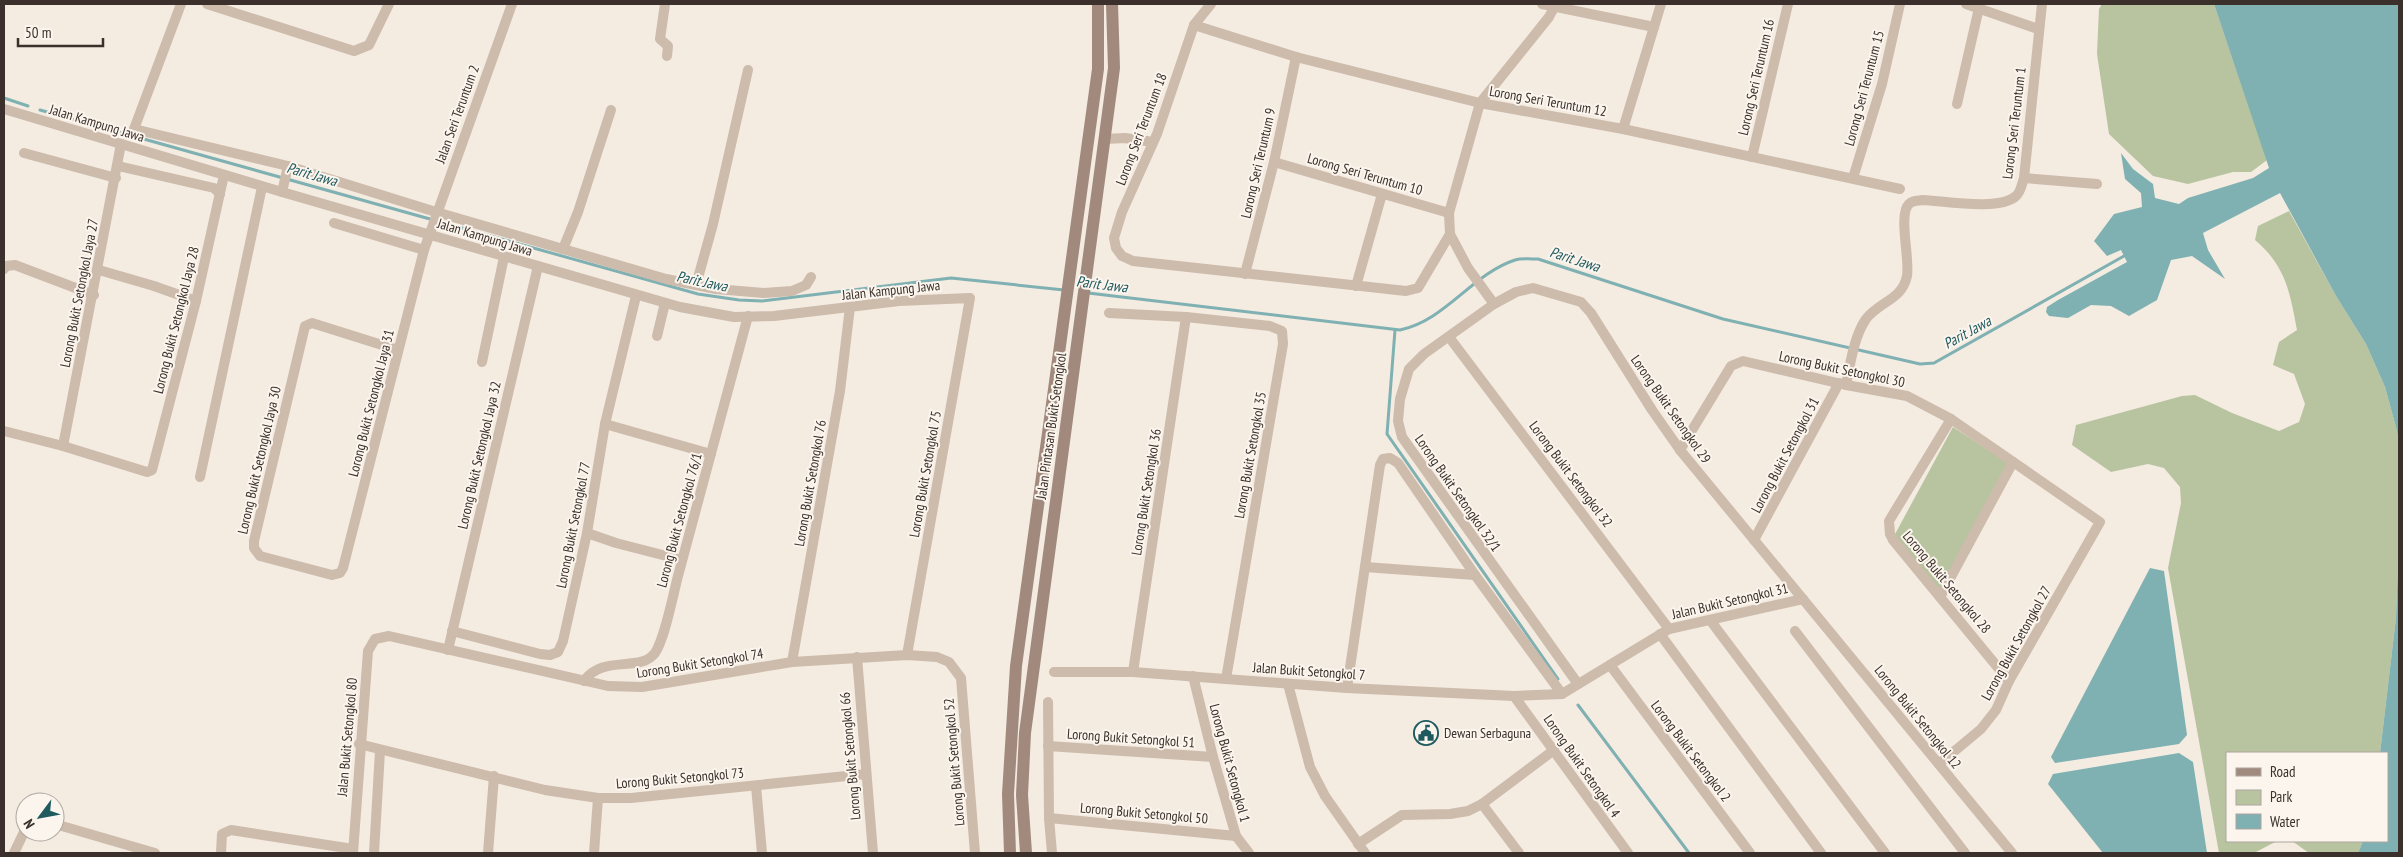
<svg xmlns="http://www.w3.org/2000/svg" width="2403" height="857" font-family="'PT Sans Narrow',sans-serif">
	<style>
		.green { fill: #b8c4a0 }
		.water { fill: #7fb0b2 }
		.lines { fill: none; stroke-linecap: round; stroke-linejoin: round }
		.stream { stroke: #7fb0b2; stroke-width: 3 }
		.minor { stroke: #cdbbac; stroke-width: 10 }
		.secondary { stroke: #a18a7d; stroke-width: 12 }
		.labels { text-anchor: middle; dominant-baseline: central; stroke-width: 4; stroke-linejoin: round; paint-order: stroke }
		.street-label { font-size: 14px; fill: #3b302b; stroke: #fbf5ee }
		.poi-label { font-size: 14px; fill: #3b302b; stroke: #fbf5ee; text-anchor: start }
		.water-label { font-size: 15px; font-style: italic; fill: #1f5a5e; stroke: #fbf5ee }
	</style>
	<rect width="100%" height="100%" fill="#f4ebe1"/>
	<!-- green -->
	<g class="green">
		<polygon points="2102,4 2214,4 2267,160 2251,172 2233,172 2188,184 2153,176 2109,134 2097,54 2099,9"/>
		<path d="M 2289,211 L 2336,296 L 2366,344 L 2385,387 L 2397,431 L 2399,450 L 2399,535 L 2396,618 L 2380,753 L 2227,753 L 2227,841 L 2277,841 L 2254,853 L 2219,853 L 2168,568 L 2181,503 L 2180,487 L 2164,468 L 2148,464 L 2111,472 L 2072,445 L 2076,425 L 2182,396 L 2195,395 L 2232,413 L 2279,431 L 2299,422 L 2305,404 L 2294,374 L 2273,365 L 2279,342 L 2297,330 C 2290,293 2286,266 2255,240 L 2258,226 Z"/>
		<polygon points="1953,427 2011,465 1939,594 1894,536"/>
		<polygon points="2292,841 2363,841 2358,853 2309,853"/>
	</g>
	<!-- water -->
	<g class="water">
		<polygon points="2214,4 2399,4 2399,450 2397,431 2385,387 2366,344 2336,296 2280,193 2203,233 2208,250 2225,279 2192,256 2171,260 2157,300 2129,316 2111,306 2091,305 2068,318 2049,316 2046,312 2047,307 2058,300 2127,262 2121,250 2107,256 2094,241 2114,214 2142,207 2141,193 2125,179 2121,153 2133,169 2153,184 2155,198 2179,204 2188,198 2253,178 2269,168"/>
		<polygon points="2399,535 2399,853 2358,853 2363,841 2387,841 2387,753 2380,753 2396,618"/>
		<polygon points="2150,568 2164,571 2187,735 2179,744 2055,763 2051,757"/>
		<polygon points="2179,753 2193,762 2207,853 2103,853 2048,784 2053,774"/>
	</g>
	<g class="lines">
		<!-- stream -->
		<g class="stream">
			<polyline points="4,98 28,106"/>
			<polyline points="40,110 698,294 739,300 762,301 951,278 1064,290"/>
			<path d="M 1088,293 L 1400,330 C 1445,321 1472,274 1515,260 C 1522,258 1531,259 1538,259 L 1723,319 L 1920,364 L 1934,363 L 2124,256"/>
			<polyline points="1395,330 1387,434 1558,679"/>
			<polyline points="1578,705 1689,853"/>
		</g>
		<!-- minor -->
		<g class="minor">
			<polyline points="181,4 134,129 288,166 436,212 666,279 716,289 764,293 792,291 806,285 811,277"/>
			<polyline points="207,4 354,51 369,45 389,4"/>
			<polyline points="665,4 660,39 668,46 667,56"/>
			<polyline points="1211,4 1194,25 1157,134 1122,212 1114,238 1116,248 1122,256 1133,261 1406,291 1418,288 1450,234"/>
			<polyline points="1542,4 1654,27"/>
			<polyline points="1966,4 2038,29"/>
			<polyline points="1194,25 1296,57 1480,103 1623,129 1900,189"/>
			<polyline points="1957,104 1979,8"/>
			<polyline points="4,109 282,192 680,307 734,317 774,316 899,301 970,298 907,655"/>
			<polyline points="1623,129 1661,4"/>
			<polyline points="1105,139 1125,138 1153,142"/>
			<polyline points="24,153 116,178"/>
			<polyline points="1752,157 1788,4"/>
			<polyline points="1274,162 1449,213"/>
			<polyline points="118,166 214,188 220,194"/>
			<polyline points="1853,178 1882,84 1900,4"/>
			<polyline points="2024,178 2097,184"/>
			<polyline points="282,192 288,166"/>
			<polyline points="334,223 424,250"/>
			<polyline points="563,249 578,212 611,110"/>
			<polyline points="4,269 6,266 15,265 94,295"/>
			<polyline points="99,270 154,286 196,301"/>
			<polyline points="1245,274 1274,162 1296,57"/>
			<polyline points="696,285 713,224 748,70"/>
			<polyline points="1356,286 1382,194"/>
			<polyline points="1494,304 1468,268 1450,234 1449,213 1480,103 1549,17 1556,4"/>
			<polyline points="1109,313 1186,317 1270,326 1282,331 1283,344 1226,679"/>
			<polyline points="657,336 665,303"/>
			<polyline points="1449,337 1669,629"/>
			<polyline points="398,350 312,323 305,326 254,541 254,548 260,556 332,575 340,573 343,568 424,250 512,4"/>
			<polyline points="482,362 504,257"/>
			<path d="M 1846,385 C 1850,365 1854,336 1866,319 C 1880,301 1902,300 1907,276 C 1910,259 1898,214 1909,204 C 1913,200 1918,201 1923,200 C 1945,201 2000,211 2016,196 C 2021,192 2022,183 2024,178 L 2042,4"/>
			<polyline points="1951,419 1889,521 1890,534 1893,540 2009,681"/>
			<polyline points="605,424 711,454"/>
			<polyline points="4,431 63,446 147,472 152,470 196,301 224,175"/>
			<polyline points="63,446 121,144"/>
			<polyline points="1680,450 1731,366 1743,361 1846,385 1907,396 1951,419 2100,522 2009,681 1996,710 1981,729 1939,764"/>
			<polyline points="200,477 262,187"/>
			<polyline points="587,533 616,543 682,560"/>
			<polyline points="1754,540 1839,383"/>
			<polyline points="1365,567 1475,575"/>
			<polyline points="1940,597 2013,462"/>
			<polyline points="1710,620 1885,853"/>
			<polyline points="452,631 540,654 550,655 558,652 563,641 587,533 605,424 636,296"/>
			<polyline points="1795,631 1965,853"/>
			<polyline points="1660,634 1821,853"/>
			<polyline points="448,650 538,266"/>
			<polyline points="857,657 873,853"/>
			<polyline points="792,662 840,391 850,307"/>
			<polyline points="1610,665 1750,853"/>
			<polyline points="1054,672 1133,672 1347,688 1514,696 1562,694 1669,629 1803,599"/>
			<polyline points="1133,672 1186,317"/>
			<polyline points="1193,676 1213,757 1236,836 1249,853"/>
			<path d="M 584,681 C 603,654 640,673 655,653 C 665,638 673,595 678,576 C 702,490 725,403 748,316"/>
			<polyline points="1288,684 1310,767 1325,796 1365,853"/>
			<polyline points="1578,684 1402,437 1398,421 1400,399 1409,369 1424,354 1494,304 1516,292 1533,288 1581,302 1591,313 1652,410 1680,450 2012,853"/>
			<polyline points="1347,688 1380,465 1383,459 1390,458 1398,463 1475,575 1562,694"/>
			<polyline points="1514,696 1628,853"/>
			<polyline points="1048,702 1049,818 1052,853"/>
			<polyline points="359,744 545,790 598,798 631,798 866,774"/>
			<polyline points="1048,746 1213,757"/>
			<polyline points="756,786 762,853"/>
			<polyline points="1482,804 1519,853"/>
			<polyline points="1049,818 1236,836"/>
			<polyline points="55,824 155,853"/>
			<polyline points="1358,844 1402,815 1450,814 1468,811 1482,804 1554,750"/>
			<polyline points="14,853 25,830"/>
			<polyline points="221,853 222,834 231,830 353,849"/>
			<polyline points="353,853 368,651 375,639 389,636 608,686 642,687 792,662 907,655 937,657 949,662 961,678 975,853"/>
			<polyline points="374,853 380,751"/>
			<polyline points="488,853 494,776"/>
			<polyline points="594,853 598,798"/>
		</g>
		<!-- secondary -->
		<g class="secondary">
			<polyline points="1010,853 1008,794 1016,666 1098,69 1098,4"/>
			<polyline points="1026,853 1022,795 1025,733 1114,68 1112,4"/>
		</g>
	</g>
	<!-- icons -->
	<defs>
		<symbol id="civic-ring" viewBox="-11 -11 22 22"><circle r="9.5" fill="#fbf5ee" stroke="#1f5a5e" stroke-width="1.5"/><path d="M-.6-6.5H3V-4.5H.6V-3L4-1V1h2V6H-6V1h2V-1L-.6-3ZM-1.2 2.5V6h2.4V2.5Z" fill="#1f5a5e"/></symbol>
	</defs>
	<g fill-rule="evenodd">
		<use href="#civic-ring" x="1412" y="719" width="28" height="28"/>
	</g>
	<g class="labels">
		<!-- street labels -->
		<g class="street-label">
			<text transform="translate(1756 77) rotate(-77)">Lorong Seri Teruntum 16</text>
			<text transform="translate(1864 88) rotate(-75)">Lorong Seri Teruntum 15</text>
			<text transform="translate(1548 101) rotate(10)">Lorong Seri Teruntum 12</text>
			<text transform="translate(457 114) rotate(-70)">Jalan Seri Teruntum 2</text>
			<text transform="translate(97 123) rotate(17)">Jalan Kampung Jawa</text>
			<text transform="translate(2014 123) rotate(-83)">Lorong Seri Teruntum 1</text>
			<text transform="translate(1141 129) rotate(-69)">Lorong Seri Teruntum 18</text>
			<text transform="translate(1258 163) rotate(-77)">Lorong Seri Teruntum 9</text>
			<text transform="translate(1365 174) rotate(16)">Lorong Seri Teruntum 10</text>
			<text transform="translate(485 237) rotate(17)">Jalan Kampung Jawa</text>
			<text transform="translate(891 290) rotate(-6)">Jalan Kampung Jawa</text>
			<text transform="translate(79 293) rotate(-79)">Lorong Bukit Setongkol Jaya 27</text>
			<text transform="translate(176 320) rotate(-76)">Lorong Bukit Setongkol Jaya 28</text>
			<text transform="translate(1842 369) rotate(12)">Lorong Bukit Setongkol 30</text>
			<text transform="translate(371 403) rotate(-76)">Lorong Bukit Setongkol Jaya 31</text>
			<text transform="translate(1671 409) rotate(55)">Lorong Bukit Setongkol 29</text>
			<text transform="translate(1051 426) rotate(-82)">Jalan Pintasan Bukit Setongkol</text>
			<text transform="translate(479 455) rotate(-77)">Lorong Bukit Setongkol Jaya 32</text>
			<text transform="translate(1250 455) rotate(-80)">Lorong Bukit Setongkol 35</text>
			<text transform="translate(1785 455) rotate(-62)">Lorong Bukit Setongkol 31</text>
			<text transform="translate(259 460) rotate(-77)">Lorong Bukit Setongkol Jaya 30</text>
			<text transform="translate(925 474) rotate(-80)">Lorong Bukit Setongkol 75</text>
			<text transform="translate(1571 474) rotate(53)">Lorong Bukit Setongkol 32</text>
			<text transform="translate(810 483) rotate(-80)">Lorong Bukit Setongkol 76</text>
			<text transform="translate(1146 492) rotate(-81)">Lorong Bukit Setongkol 36</text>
			<text transform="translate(1458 493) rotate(55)">Lorong Bukit Setongkol 32/1</text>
			<text transform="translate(679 520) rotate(-75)">Lorong Bukit Setongkol 76/1</text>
			<text transform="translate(573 525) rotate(-79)">Lorong Bukit Setongkol 77</text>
			<text transform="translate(1947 582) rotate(50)">Lorong Bukit Setongkol 28</text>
			<text transform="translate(1730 601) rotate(-13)">Jalan Bukit Setongkol 31</text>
			<text transform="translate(2016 643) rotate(-61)">Lorong Bukit Setongkol 27</text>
			<text transform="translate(700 663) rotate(-9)">Lorong Bukit Setongkol 74</text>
			<text transform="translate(1309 671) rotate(4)">Jalan Bukit Setongkol 7</text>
			<text transform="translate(1918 717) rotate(51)">Lorong Bukit Setongkol 12</text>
			<text transform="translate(347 737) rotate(-85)">Jalan Bukit Setongkol 80</text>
			<text transform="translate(1131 738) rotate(4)">Lorong Bukit Setongkol 51</text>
			<text transform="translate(1691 751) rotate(53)">Lorong Bukit Setongkol 2</text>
			<text transform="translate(850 756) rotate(-95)">Lorong Bukit Setongkol 66</text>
			<text transform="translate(954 762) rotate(-95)">Lorong Bukit Setongkol 52</text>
			<text transform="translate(1230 763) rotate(75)">Lorong Bukit Setongkol 1</text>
			<text transform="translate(1582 766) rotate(55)">Lorong Bukit Setongkol 4</text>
			<text transform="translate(680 778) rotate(-5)">Lorong Bukit Setongkol 73</text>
			<text transform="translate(1144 813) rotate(5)">Lorong Bukit Setongkol 50</text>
		</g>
		<!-- poi labels -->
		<g class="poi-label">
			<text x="1444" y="733">Dewan Serbaguna</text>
		</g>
		<!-- water labels -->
		<g class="water-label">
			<text transform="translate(312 174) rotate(16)">Parit Jawa</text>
			<text transform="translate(1575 259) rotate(18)">Parit Jawa</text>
			<text transform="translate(702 281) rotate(12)">Parit Jawa</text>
			<text transform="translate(1102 284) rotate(7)">Parit Jawa</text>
			<text transform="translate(1967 332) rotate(-29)">Parit Jawa</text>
		</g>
	</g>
	<!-- border -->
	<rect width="2403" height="857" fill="none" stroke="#3b302b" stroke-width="10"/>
	<!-- legend -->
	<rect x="2226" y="752" width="162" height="90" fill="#fbf5ee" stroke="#aea6a0"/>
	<rect x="2236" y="768" width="25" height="8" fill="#a18a7d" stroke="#aea6a0"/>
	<text x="2270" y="777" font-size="15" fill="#3b302b">Road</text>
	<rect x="2236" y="790" width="25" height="15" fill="#b8c4a0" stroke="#aea6a0"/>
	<text x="2270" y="802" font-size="15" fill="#3b302b">Park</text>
	<rect x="2236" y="814" width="25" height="15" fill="#7fb0b2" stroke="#aea6a0"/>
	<text x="2270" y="827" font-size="15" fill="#3b302b">Water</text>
	<!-- north arrow -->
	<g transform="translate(40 817) rotate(238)"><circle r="24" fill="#fbf5ee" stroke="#aea6a0"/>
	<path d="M0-4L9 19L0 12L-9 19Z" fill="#1f5a5e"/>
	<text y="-8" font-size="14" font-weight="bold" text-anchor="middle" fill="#3b302b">N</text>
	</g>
	<!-- scale -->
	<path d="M18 38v8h85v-8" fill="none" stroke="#3b302b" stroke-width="2.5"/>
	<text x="25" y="38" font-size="15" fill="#3b302b" stroke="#fbf5ee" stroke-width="4" paint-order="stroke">50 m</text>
</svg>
